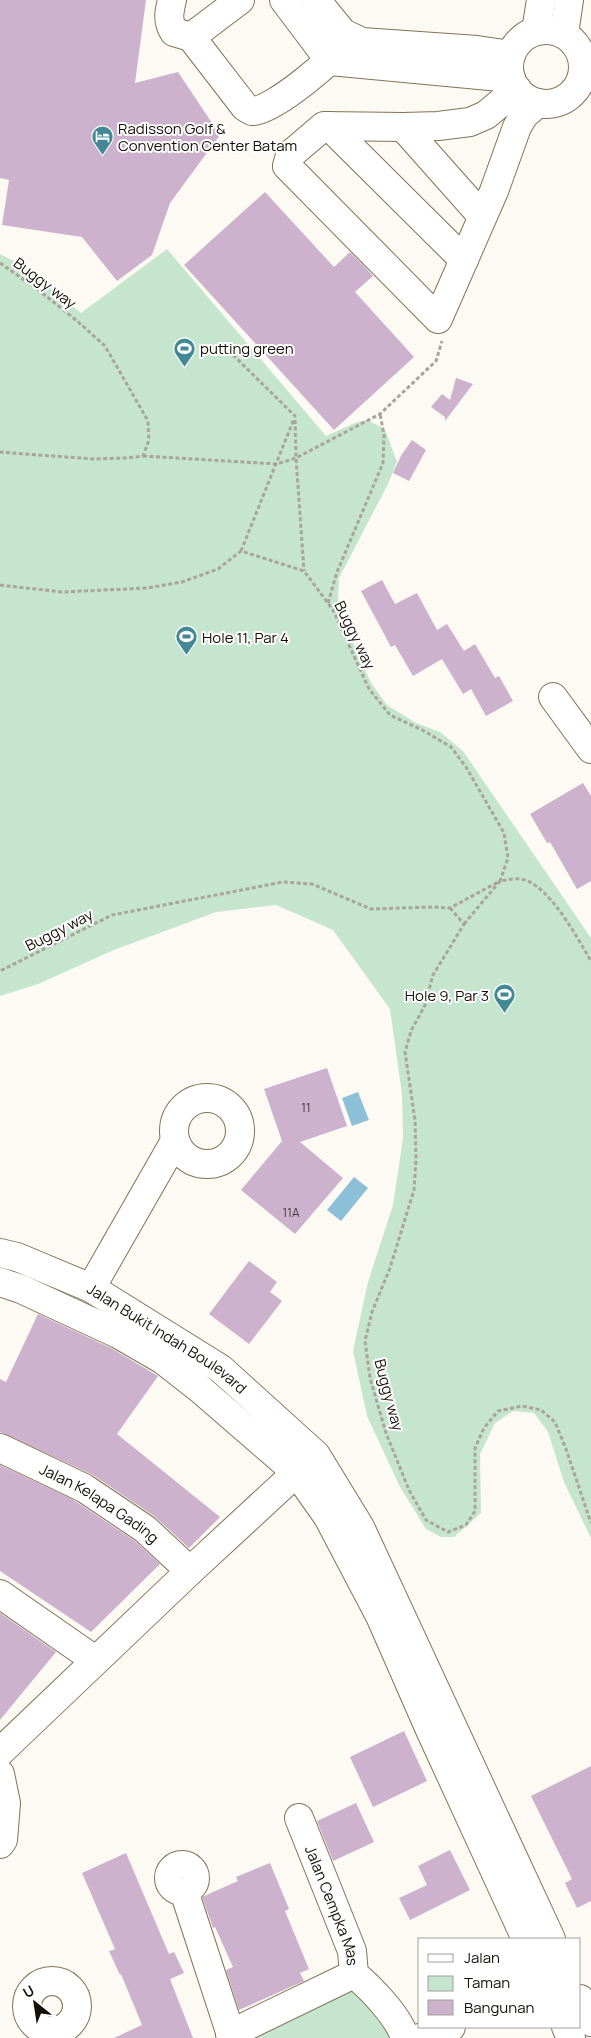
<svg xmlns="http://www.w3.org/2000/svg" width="591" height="2038" font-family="Manrope,sans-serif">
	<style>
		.green { fill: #c6e5ce }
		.water { fill: #8bc0d6 }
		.building { fill: #ccb2cd }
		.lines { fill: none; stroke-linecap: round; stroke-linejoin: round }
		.minor-casing { stroke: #837356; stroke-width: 30 }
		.path { stroke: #a9a49c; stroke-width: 3; stroke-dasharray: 4 2.5; stroke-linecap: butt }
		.minor { stroke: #fff; stroke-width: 28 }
		.labels { text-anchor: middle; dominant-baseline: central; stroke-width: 4; stroke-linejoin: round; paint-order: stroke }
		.number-label { font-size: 12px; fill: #423736 }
		.poi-label { font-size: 15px; fill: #140e04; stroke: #fff; text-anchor: start }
		.street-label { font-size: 15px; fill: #140e04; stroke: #fff }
	</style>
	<rect width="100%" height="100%" fill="#fdfaf3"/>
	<!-- green -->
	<g class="green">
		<polygon points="167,249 326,436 357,422 367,420 385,429 397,462 388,484 339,578 338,602 345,625 371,683 387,705 416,723 440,732 463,751 591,938 591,1538 564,1482 548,1432 534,1413 513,1411 495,1423 480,1454 481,1513 454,1537 441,1537 426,1529 400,1487 367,1416 353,1351 368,1282 393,1205 403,1138 402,1094 390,1009 333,930 276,905 216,912 114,950 38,984 0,996 0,254 24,266 81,313"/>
		<polygon points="370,1976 400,2038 234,2038"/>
	</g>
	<!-- water -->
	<g class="water">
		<polygon points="358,1092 369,1120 352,1126 342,1098"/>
		<polygon points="354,1177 368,1188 341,1221 327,1210"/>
	</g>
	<!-- building -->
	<g class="building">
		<polygon points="0,0 146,0 135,83 178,72 220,135 170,203 152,255 117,281 82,237 2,225 9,180 0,178"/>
		<polygon points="265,192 334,267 350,252 363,265 373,276 355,292 414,357 334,430 184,265"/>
		<polygon points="456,378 473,384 445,421 445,417 431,407 442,394 450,400"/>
		<polygon points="412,440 426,450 409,481 393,473 402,454"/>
		<polygon points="382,580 395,604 417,593 437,630 447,624 464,651 475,644 495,678 499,676 513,701 486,716 471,689 463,694 442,659 413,676 395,645 391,647 361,591"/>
		<polygon points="583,783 591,796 591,881 577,889 550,842 547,843 530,814"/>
		<polygon points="327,1068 347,1126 300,1142 343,1178 295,1234 241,1190 282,1141 264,1089"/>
		<polygon points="249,1261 277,1282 270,1292 282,1301 249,1344 209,1314"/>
		<polygon points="38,1314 111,1348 158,1376 117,1434 220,1517 189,1548 154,1516 93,1475 0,1432 0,1379 6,1382"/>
		<polygon points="0,1465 72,1499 135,1541 160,1564 91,1632 0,1571"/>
		<polygon points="0,1613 56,1652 0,1720"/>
		<polygon points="404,1731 427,1781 373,1807 350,1757"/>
		<polygon points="591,1766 591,1901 577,1908 565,1883 572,1879 531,1796"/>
		<polygon points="356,1803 374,1842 333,1861 317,1821"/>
		<polygon points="450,1850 470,1890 410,1920 399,1898 427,1885 418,1866"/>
		<polygon points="126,1853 169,1954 174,1952 184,1973 170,1979 193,2038 114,2038 142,2025 121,1974 120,1975 109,1951 115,1949 82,1873"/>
		<polygon points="270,1863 289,1909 285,1911 309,1969 300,1973 304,1981 239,2010 226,1970 233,1967 215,1927 213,1928 211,1922 202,1897 238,1881 236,1877"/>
	</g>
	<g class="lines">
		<defs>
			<g id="minor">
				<path d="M 172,0 C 169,12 167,21 174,32 L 191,37 L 245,107 L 252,111 C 275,111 335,56 353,39"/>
				<polyline points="284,0 330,61 511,78"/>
				<polyline points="316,0 343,33 362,42 477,50 511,55"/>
				<circle cx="546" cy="67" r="37"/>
				<polyline points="536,31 541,0"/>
				<polyline points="564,34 569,0"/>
				<polyline points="191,37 240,0"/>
				<polyline points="517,89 486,115 470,122 438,126 403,127 324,126 290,155 287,166 438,319 494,191 517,127 524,115 538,103"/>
				<polyline points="329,126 464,260"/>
				<polyline points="403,127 482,216"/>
				<polyline points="553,697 591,749"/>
				<circle cx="207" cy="1131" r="33"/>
				<path id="s1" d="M 0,1253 L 17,1257 L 91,1288 L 221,1369 L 316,1455 L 360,1527 L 551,1939"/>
				<polyline points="0,1282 21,1289 118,1334 163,1360 200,1389 297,1473 328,1517 380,1616 430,1730 526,1939"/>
				<polyline points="91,1288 175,1141"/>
				<path id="s2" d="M 0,1448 L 84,1488 L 145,1529 L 190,1571"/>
				<polyline points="0,1594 95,1660"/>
				<polyline points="0,1752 190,1571 309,1461"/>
				<polyline points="0,1774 6,1803 3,1840 0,1844"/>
				<path id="s3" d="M 299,1818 L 352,1951 L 354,1974 C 371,1988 399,2017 405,2038"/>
				<circle cx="182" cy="1878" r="13"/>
				<polyline points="184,1891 232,2038"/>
				<circle cx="52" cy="2006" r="25"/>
				<polyline points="580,1999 591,2022"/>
				<polyline points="566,2027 571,2038"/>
				<polyline points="230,2034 354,1974"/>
				<polyline points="420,2038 451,2027"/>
			</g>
		</defs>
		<!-- minor casing -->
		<use href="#minor" class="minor-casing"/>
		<!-- path -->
		<g class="path">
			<polyline points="0,263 37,289 76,320 105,346 148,421 149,440 143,456 126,458 93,459 0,452"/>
			<polyline points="233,355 295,416 296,458 304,571"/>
			<polyline points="143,456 277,464 296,458 380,414 436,361 442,341"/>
			<polyline points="241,551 294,419"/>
			<polyline points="0,585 62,592 147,588 182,582 218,569 241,551 304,571 333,610 369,689 390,715 424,731 451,747 466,767 504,833 508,858 500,881 450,908 433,907 371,909 312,884 283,882 112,915 0,971"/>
			<polyline points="328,603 337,572 383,463 384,435 380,414"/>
			<polyline points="450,908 464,924 433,975 425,1005 411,1031 405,1052 415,1120 416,1160 414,1190 390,1268 372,1312 365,1341 370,1378 386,1433 409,1490 426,1520 448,1532 466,1525 475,1511 475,1448 484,1428 498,1411 522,1406 541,1410 555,1422 566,1449 591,1523"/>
			<path d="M 464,924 L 500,881 C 507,880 514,878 520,879 C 547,881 578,939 591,961"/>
		</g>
		<!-- minor -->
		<use href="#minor" class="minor"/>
	</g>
	<!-- icons -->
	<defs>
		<symbol id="hotel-pin" viewBox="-11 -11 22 30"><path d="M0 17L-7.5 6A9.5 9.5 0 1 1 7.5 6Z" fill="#438895" stroke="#fff"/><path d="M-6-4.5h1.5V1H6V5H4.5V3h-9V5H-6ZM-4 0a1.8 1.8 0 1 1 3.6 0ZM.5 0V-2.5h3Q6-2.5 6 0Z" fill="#fff"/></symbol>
		<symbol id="stadium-pin" viewBox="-11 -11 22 30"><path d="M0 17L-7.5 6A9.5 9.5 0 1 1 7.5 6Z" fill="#438895" stroke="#fff"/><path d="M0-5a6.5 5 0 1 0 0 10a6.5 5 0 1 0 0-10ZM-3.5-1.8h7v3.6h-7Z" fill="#fff"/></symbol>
	</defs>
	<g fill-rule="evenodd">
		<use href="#hotel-pin" x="90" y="124" width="25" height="34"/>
		<use href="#stadium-pin" x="172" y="336" width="25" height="34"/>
		<use href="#stadium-pin" x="174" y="624" width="25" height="34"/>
		<use href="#stadium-pin" x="492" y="982" width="25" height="34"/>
	</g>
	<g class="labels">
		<!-- number labels -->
		<g class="number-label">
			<text x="306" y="1107">11</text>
			<text x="291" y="1212">11A</text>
		</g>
		<!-- poi labels -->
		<g class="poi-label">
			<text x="118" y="128">Radisson Golf &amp;<tspan x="118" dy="17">Convention Center Batam</tspan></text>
			<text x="200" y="348">putting green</text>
			<text x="202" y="637">Hole 11, Par 4</text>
			<text x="489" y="995" text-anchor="end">Hole 9, Par 3</text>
		</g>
		<!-- street labels -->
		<g class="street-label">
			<text transform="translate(45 283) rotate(37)">Buggy way</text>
			<text transform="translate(355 635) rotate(64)">Buggy way</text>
			<text transform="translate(59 930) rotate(-27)">Buggy way</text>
			<text stroke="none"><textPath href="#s1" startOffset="189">Jalan Bukit Indah Boulevard</textPath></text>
			<text transform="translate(389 1395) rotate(75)">Buggy way</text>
			<text stroke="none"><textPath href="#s2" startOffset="114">Jalan Kelapa Gading</textPath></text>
			<text stroke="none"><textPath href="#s3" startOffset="94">Jalan Cempka Mas</textPath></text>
		</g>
	</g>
	<!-- legend -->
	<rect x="418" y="1938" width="162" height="90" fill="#ffffff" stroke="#a19f9b"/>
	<rect x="428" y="1954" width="25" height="8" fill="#ffffff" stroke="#a19f9b"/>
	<text x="464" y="1963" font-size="15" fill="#140e04">Jalan</text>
	<rect x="428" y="1976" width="25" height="15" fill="#c6e5ce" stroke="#a19f9b"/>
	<text x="464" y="1988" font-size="15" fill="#140e04">Taman</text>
	<rect x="428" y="2000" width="25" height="15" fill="#ccb2cd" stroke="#a19f9b"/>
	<text x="464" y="2013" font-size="15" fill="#140e04">Bangunan</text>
	<!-- north arrow -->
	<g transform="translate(35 2003) rotate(330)" stroke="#ffffff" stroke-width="4" paint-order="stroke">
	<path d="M0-4L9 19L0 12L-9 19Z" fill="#140e04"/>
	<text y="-8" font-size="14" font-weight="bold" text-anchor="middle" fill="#140e04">U</text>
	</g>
</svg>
